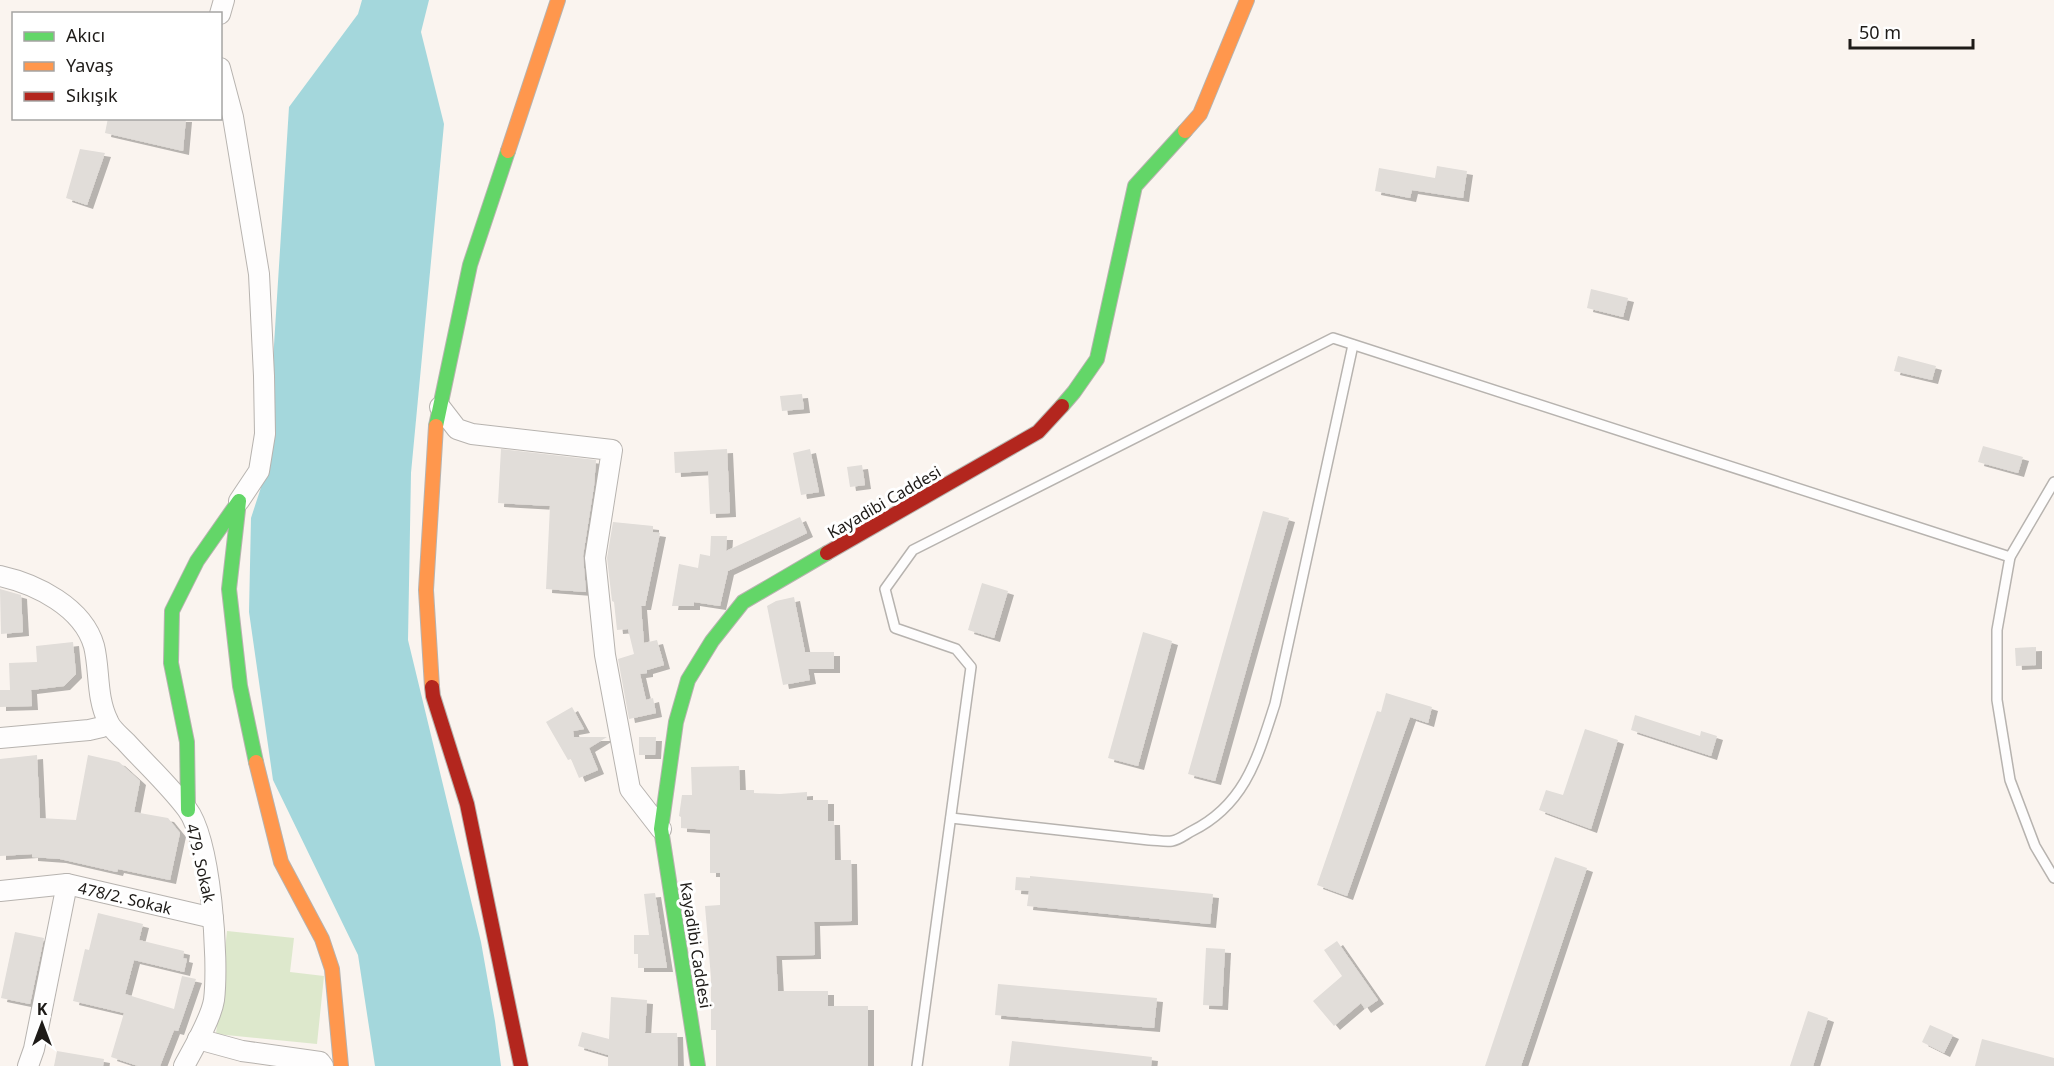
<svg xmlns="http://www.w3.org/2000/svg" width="2054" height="1066" font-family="'Noto Sans',sans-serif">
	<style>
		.green { fill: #dde8cc }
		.water { fill: #a4d7dc }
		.building { fill: #e1ddd9; filter: url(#shadow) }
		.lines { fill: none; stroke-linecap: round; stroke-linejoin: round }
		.lane-casing { stroke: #b7b3af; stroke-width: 12 }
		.street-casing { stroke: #b7b3af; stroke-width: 22 }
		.fast-casing { stroke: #b7b3af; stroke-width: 16 }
		.slow-casing { stroke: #b7b3af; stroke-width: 16 }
		.jam-casing { stroke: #b7b3af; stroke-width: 16 }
		.lane { stroke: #fefdfd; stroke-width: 9 }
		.street { stroke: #fefdfd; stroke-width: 20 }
		.fast { stroke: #63d668; stroke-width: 14 }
		.slow { stroke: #ff974d; stroke-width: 14 }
		.jam { stroke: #b3261e; stroke-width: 14 }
		.labels { text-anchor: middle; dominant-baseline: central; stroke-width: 6; stroke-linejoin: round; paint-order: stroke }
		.street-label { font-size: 16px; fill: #1e1b18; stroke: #fff }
	</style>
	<defs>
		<filter id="shadow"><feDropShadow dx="6" dy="4" stdDeviation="0" flood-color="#0004"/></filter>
	</defs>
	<rect width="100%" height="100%" fill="#faf4ef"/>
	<!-- green -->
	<polygon class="green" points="227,931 294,938 290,972 324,976 317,1044 216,1034"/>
	<!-- water -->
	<polygon class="water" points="362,0 429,0 421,32 444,124 411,473 408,640 481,942 495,1021 501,1066 375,1066 358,955 273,780 249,612 251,518 266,472 289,107 358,14"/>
	<!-- building -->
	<g class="building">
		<polygon points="108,118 186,118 183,151 105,133"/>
		<polygon points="80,149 105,153 87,205 66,198"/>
		<polygon points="1437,166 1467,171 1463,198 1412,190 1410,198 1375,191 1379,168 1435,178"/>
		<polygon points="1591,289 1628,298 1623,317 1587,308"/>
		<polygon points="1898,356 1936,366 1932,380 1894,371"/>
		<polygon points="802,394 804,409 782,411 780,396"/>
		<polygon points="1983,446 2023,457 2018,473 1978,462"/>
		<polygon points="501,449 596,460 594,486 583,556 586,592 546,589 550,506 498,503"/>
		<polygon points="727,449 730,513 710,514 708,471 675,473 674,452"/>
		<polygon points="810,449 819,492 801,495 793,453"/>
		<polygon points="862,465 865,485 850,487 847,467"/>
		<polygon points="1263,511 1289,518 1215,781 1188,774"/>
		<polygon points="800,517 807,533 728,571 720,606 694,602 694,606 672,606 679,564 698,568 700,554 710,556 711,536 727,536 726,551"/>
		<polygon points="613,522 653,526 653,532 660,533 645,606 641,606 644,643 657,640 664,665 647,670 647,673 640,674 646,700 653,698 656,713 629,719 618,659 634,654 628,629 617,630 614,602 612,601 607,558"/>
		<polygon points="982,583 1008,591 994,638 968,630"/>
		<polygon points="0,589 21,595 23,632 1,634"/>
		<polygon points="794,597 805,652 834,652 834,669 808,669 810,680 783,685 767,606 776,601"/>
		<polygon points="1143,632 1172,641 1138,766 1108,758"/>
		<polygon points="73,642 76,674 64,686 31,690 32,706 0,707 0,690 10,690 9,663 37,662 36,646"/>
		<polygon points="2036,647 2036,665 2016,666 2015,648"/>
		<polygon points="1386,693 1432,707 1428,723 1410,717 1347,896 1317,885 1377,711 1381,712"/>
		<polygon points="572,707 584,729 573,731 574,737 607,737 589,748 598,770 579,778 571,759 568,760 546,722"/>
		<polygon points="1635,715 1700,736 1701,731 1717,736 1711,756 1631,730"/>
		<polygon points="1585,729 1618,740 1591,829 1539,810 1546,790 1563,795"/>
		<polygon points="639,737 656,737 655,755 639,755"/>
		<polygon points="37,755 40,818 76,820 88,755 119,762 140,781 134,812 168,818 180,833 170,880 118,869 117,872 60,859 32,857 32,854 0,856 0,759"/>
		<polygon points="739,766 740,790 754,790 754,793 780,794 807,792 807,800 828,800 828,821 834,821 835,860 851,860 852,921 814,922 815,955 776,956 778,991 828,991 828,1006 868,1006 868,1066 716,1066 716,1030 711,1030 711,978 705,906 720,905 720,873 710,873 710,830 681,828 681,817 679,816 682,795 692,795 691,767"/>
		<polygon points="1555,857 1587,868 1521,1066 1485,1066"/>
		<polygon points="1030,876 1213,894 1210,924 1027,906 1029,891 1015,890 1016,877 1030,878"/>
		<polygon points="655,893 667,968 638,968 638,954 634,954 634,935 649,935 644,894"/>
		<polygon points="98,913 143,924 139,940 184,951 183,958 187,959 184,972 134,960 125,994 174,1009 182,976 196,979 178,1031 174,1030 160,1066 138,1066 111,1057 124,1013 73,1001 85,949 89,950"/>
		<polygon points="15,932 44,938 30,1004 1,998"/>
		<polygon points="1337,941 1378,1000 1365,1009 1361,1003 1334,1026 1313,1001 1342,976 1324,950"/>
		<polygon points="1206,948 1225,949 1222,1006 1203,1005"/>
		<polygon points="998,984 1157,998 1154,1028 995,1015"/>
		<polygon points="611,997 647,1000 645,1033 677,1033 678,1066 608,1066 608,1055 578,1046 582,1032 609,1039"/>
		<polygon points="1808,1011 1828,1018 1813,1066 1790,1066"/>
		<polygon points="1930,1025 1953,1035 1944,1053 1922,1042"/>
		<polygon points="1982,1039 2054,1058 2054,1066 1975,1066"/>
		<polygon points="1012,1041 1152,1057 1151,1066 1009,1066"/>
		<polygon points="57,1051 104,1059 103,1066 54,1066"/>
	</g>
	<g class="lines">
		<defs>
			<g id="lane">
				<polyline points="2054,482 2010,557 1997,630 1997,700 2010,780 2035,846 2054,878"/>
				<path d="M 951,818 L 1149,840 C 1156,840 1165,842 1172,841 C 1179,840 1186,834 1192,831 C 1246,804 1258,756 1275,704 L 1353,345"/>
				<polyline points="917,1066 971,667 956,649 895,628 885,589 913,550 1333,338 2010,557"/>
			</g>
			<g id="street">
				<polyline points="220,14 224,0"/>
				<polyline points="220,68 233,117 259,274 264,376 265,434 259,471 239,501"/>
				<polyline points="440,407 457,429 472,434 612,450 595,558 605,655 630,789 661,829"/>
				<path d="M 0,576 C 36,584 83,607 94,646 C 100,670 96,697 108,721 C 111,729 120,736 126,742 C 146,764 169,785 187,809 C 211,840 219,960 214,1000 C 211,1019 193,1049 184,1066"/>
				<polyline points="0,738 89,730 102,727 108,723"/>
				<polyline points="0,891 67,884 213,918"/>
				<polyline points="198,1039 242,1051 320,1062 323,1066"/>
				<polyline points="28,1066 34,1049 67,884"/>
			</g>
			<g id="fast">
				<polyline points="1062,406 1074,392 1097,359 1135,186 1185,131"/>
				<polyline points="436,426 470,265 508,151"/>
				<polyline points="188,810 187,742 171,663 172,611 197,561 239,501 229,589 240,686 256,762"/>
				<polyline points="698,1066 661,829 676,722 688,680 712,641 743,602 827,553"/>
			</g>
			<g id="slow">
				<polyline points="1185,131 1200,114 1247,0"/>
				<polyline points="508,151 558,0"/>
				<polyline points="432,687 426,590 436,426"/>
				<polyline points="256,762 281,862 322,939 332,969 341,1066"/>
			</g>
			<g id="jam">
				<polyline points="827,553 1038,432 1062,406"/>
				<polyline points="432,687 433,696 467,804 521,1066"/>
			</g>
		</defs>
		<!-- lane casing -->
		<use href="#lane" class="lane-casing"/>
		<!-- street casing -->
		<use href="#street" class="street-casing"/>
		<!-- fast casing -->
		<use href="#fast" class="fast-casing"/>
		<!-- slow casing -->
		<use href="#slow" class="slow-casing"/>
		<!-- jam casing -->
		<use href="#jam" class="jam-casing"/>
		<!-- lane -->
		<use href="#lane" class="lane"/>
		<!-- street -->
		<use href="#street" class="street"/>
		<!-- fast -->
		<use href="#fast" class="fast"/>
		<!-- slow -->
		<use href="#slow" class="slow"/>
		<!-- jam -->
		<use href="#jam" class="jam"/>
	</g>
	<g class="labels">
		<!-- street labels -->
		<g class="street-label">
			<text transform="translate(884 502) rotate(-30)">Kayadibi Caddesi</text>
			<text transform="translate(201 863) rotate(77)">479. Sokak</text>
			<text transform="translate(125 898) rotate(13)">478/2. Sokak</text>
			<text transform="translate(696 945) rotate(81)">Kayadibi Caddesi</text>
		</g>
	</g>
	<!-- legend -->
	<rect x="12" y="12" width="210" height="108" fill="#ffffff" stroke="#a5a4a3" stroke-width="1.5"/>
	<rect x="24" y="32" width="30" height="9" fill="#63d668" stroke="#a5a4a3" stroke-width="1.5"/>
	<text x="66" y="42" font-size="18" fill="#1e1b18">Akıcı</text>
	<rect x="24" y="62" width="30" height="9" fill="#ff974d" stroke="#a5a4a3" stroke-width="1.5"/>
	<text x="66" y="72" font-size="18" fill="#1e1b18">Yavaş</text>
	<rect x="24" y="92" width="30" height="9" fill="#b3261e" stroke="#a5a4a3" stroke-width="1.5"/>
	<text x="66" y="102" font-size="18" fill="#1e1b18">Sıkışık</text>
	<!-- north arrow -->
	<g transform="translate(42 1024)" stroke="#ffffff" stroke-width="4.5" paint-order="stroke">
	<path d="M0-4.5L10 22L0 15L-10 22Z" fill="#1e1b18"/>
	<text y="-9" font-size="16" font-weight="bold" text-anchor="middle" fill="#1e1b18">K</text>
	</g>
	<!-- scale -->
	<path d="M1850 39v9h123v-9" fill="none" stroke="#1e1b18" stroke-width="3"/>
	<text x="1859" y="39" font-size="18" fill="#1e1b18" stroke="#ffffff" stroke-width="4.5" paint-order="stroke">50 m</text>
</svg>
